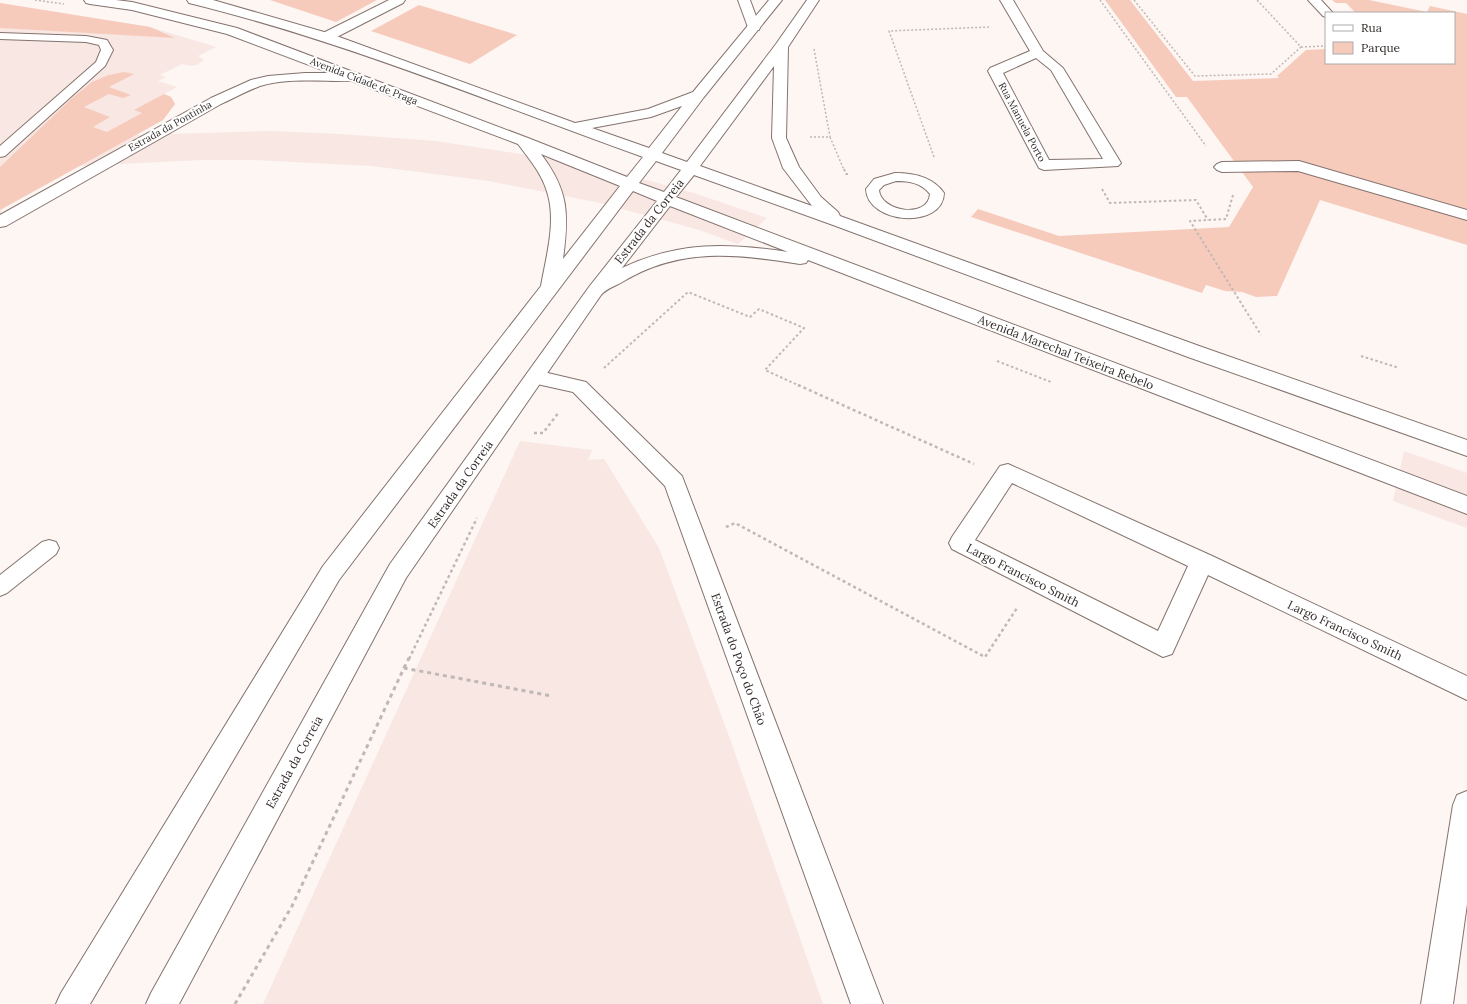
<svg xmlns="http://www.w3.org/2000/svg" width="1467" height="1004" font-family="Lora,serif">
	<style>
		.built { fill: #f8e7e2 }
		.green { fill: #f7cbbc }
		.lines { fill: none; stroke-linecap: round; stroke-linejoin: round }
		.service-casing { stroke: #84736e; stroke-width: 2 }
		.pedestrian-casing { stroke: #84736e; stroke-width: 2 }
		.minor-casing { stroke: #84736e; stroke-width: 2 }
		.secondary-casing { stroke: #84736e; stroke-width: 2 }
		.path-far3 { stroke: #bfb8b5; stroke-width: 1.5; stroke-dasharray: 2 2; stroke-linecap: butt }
		.path-far2 { stroke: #bfb8b5; stroke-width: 2; stroke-dasharray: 2.5 2.5; stroke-linecap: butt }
		.path-far1 { stroke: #bfb8b5; stroke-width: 2.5; stroke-dasharray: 3 3; stroke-linecap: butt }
		.path { stroke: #bfb8b5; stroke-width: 3; stroke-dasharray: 4 4; stroke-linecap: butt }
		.service { fill: #fff; fill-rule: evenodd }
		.pedestrian { fill: #fff; fill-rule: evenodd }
		.minor { fill: #fff; fill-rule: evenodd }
		.secondary { fill: #fff; fill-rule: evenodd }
		.labels { text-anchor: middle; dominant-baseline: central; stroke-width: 4; stroke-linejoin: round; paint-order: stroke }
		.far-street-label { font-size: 10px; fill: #322b29; stroke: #fff }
		.street-label { font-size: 12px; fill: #322b29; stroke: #fff }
	</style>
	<rect width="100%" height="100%" fill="#fdf6f3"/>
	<!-- built -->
	<g class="built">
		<polygon points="0,3 150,27 216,47 198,56 204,60 197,65 191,66 182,64 160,75 166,77 158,81 177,87 164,94 171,97 175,104 163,120 136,135 269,131 341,134 436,141 559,160 621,173 694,193 767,218 738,244 696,229 600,203 489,181 372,166 255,160 200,160 79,166 2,209 0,215"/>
		<polygon points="520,441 592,450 588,460 604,459 659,548 730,739 823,1004 263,1004"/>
		<polygon points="1404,451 1467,473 1467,528 1393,501"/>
	</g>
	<!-- green -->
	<g class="green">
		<polygon points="270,0 377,0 336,22"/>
		<polygon points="1105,0 1130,0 1193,81 1279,78 1277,76 1306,50 1326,49 1326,63 1454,63 1454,13 1356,13 1346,3 1336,3 1332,0 1369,0 1427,12 1430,6 1467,14 1467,245 1320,200 1277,296 1256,297 1242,292 1225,291 1206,285 1202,293 971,217 978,209 1059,236 1229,227 1253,187 1187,97 1176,97"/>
		<polygon points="0,3 150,27 175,38 0,28"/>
		<polygon points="419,5 517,35 470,64 371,31"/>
		<polygon points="124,72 134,74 109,87 131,95 123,98 109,94 84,107 110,117 93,127 107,132 142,113 134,110 164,94 171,97 175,104 163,120 0,210 0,167 71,99 92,82 109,75"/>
	</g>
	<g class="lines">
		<defs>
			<g id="service">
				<polygon points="0,33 86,36 107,40 113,50 105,66 5,156 0,157 0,146 96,62 101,50 99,45 86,42 0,39"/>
				<path d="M 895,173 C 914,173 933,177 944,193 C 943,230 867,224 866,189 L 874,179 ZM 896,181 C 910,181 921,183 930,194 C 928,219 881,212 879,190 L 884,185 Z"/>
				<polygon points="49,540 56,542 59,548 56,554 7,593 0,596 0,575 42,542"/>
			</g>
			<polygon id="pedestrian" points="1299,161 1467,210 1467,220 1298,171 1222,172 1217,170 1214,167 1217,164 1222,162"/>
			<g id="minor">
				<polygon points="389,0 405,0 403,3 331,40 321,40 319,37 321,34"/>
				<polygon points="738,0 750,0 760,27 759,30 749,30"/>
				<path d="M 1000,0 L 1013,0 L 1043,51 L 1063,68 L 1121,163 L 1118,166 L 1044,170 L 1039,168 L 988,71 L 990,68 L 1030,51 ZM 1036,58 L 1051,70 L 1103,159 L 1049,160 L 1003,73 Z"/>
				<polygon points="1308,0 1321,0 1333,13 1326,13 1326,17 1323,16"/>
				<path d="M 305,73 L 355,73 L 360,74 L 362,77 L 360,80 L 355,81 C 324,82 290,77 260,86 C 247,91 234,98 221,104 L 6,226 L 0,227 L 0,215 L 211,98 L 251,80 L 268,76 Z"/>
				<polygon points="535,370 586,382 682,476 883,1004 851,1004 665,486 573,392 528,382 525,377 528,372"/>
				<path d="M 1008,464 L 1210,555 L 1467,676 L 1467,700 L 1208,575 L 1172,654 L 1163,657 L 952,549 L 949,543 L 952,537 L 1000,466 ZM 1012,483 L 1188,566 L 1158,631 L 975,540 Z"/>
				<polygon points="1467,791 1467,904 1453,1004 1421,1004 1453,805 1457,795"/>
			</g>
			<path id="secondary" d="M 84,0 L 116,0 L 132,2 L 237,28 L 528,138 L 627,177 L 643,157 C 492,103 344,41 189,3 L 187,0 L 213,0 L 331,34 L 575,123 L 648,109 L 693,92 L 769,0 L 782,0 L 704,97 L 662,153 L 687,162 L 776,44 L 807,0 L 819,0 L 788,47 L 786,138 L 799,167 L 821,197 L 838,212 L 840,216 L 1202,347 L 1467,440 L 1467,456 L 1188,357 L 833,225 L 694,175 L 676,197 L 1467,496 L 1467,514 L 808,260 L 806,263 L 800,264 C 738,254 681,247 624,281 C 616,286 607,288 601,295 L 406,578 L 179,1004 L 146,1004 L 151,993 L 390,564 L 589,287 L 657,201 L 633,191 L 339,580 L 90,1004 L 56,1004 L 61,993 L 323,566 L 541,286 C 546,257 556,224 548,195 C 543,175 530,160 518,144 L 227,34 L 132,10 L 90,4 L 86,3 ZM 774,66 L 772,138 L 783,168 L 812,206 L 700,166 ZM 682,106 L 649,148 L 592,128 L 651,117 ZM 541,154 L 620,186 L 563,259 C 569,214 569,191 541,154 ZM 656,161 L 681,170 L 664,192 L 639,183 ZM 670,206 L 788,252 C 728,243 679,241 622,268 Z"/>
		</defs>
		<!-- service casing -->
		<use href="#service" class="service-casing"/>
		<!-- pedestrian casing -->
		<use href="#pedestrian" class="pedestrian-casing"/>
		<!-- minor casing -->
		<use href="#minor" class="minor-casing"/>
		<!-- secondary casing -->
		<use href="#secondary" class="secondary-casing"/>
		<!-- path-far3 -->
		<g class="path-far3">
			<polyline points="35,0 64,4"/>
			<polyline points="1100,0 1206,146"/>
			<polyline points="1134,0 1195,76 1271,74 1301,47 1257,0"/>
			<polyline points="1301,47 1326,46"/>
			<polyline points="814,49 830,137"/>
			<polyline points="810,137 830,137 844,170"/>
			<polyline points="934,157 889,31 989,27"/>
		</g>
		<!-- path-far2 -->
		<g class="path-far2">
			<polyline points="844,169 846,174 848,174"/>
			<polyline points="1102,189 1110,203 1196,200 1208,220"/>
			<polyline points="1233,195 1226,219 1190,221 1261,335"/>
			<polyline points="1361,356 1399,368"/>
			<polyline points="997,361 1051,382"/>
			<polyline points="604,368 688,292 750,317 759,309 804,328 765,370 800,386"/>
		</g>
		<!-- path-far1 -->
		<g class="path-far1">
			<polyline points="798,385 974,464"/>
			<polyline points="534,433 543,433 559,412"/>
			<polyline points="726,527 735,523 985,657 1017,608"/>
			<polyline points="409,659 477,518"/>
		</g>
		<!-- path -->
		<g class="path">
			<polyline points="404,668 409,658"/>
			<polyline points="235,1004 292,906 404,668 552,696"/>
		</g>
		<!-- service -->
		<use href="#service" class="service"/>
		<!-- pedestrian -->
		<use href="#pedestrian" class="pedestrian"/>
		<!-- minor -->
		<use href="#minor" class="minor"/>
		<!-- secondary -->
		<use href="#secondary" class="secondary"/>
	</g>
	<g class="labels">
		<!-- far-street labels -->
		<g class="far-street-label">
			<text transform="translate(364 81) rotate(21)">Avenida Cidade de Praga</text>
			<text transform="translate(1022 122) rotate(62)">Rua Manuela Porto</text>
			<text transform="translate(170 126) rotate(-29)">Estrada da Pontinha</text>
		</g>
		<!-- street labels -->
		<g class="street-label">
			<text transform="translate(649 221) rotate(-52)">Estrada da Correia</text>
			<text transform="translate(1066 352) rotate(21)">Avenida Marechal Teixeira Rebelo</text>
			<text transform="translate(460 484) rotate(-55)">Estrada da Correia</text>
			<text transform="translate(1023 575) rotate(27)">Largo Francisco Smith</text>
			<text transform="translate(1345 630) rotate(25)">Largo Francisco Smith</text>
			<text transform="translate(739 659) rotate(70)">Estrada do Poço do Chão</text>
			<text transform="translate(294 762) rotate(-61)">Estrada da Correia</text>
		</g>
	</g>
	<!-- legend -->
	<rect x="1325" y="12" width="130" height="52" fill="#ffffff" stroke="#adaaa9"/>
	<rect x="1333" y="25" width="20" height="6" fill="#ffffff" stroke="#adaaa9"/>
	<text x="1361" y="32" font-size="12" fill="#322b29">Rua</text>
	<rect x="1333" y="42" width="20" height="12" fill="#f7cbbc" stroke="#adaaa9"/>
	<text x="1361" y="52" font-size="12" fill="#322b29">Parque</text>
</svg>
